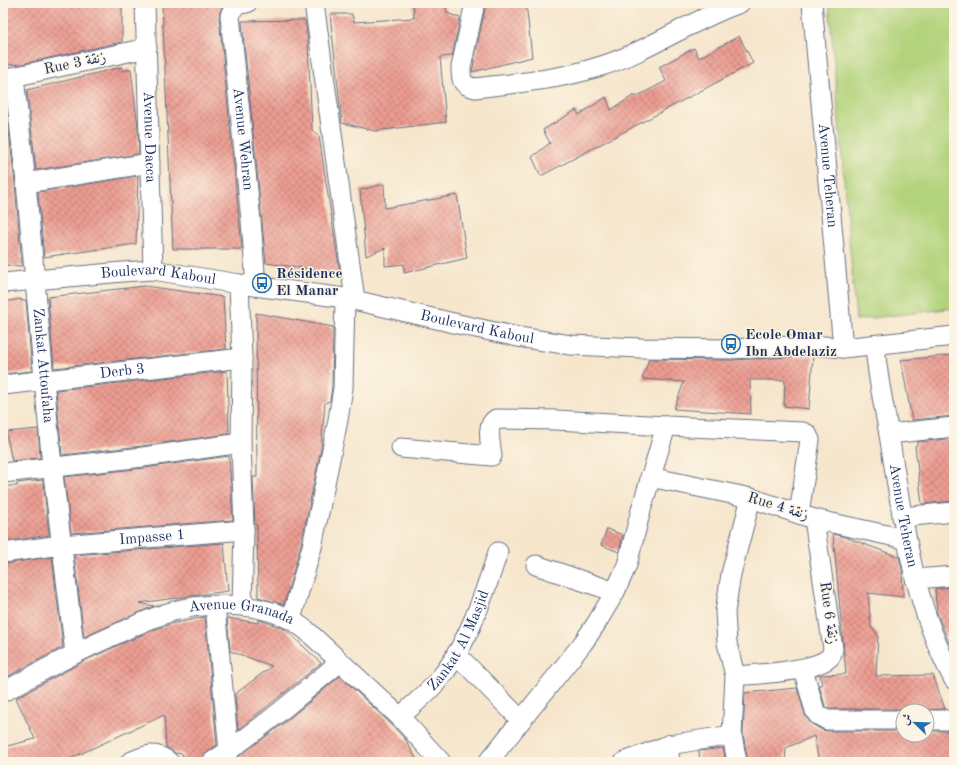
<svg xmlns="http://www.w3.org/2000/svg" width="957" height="765" font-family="'Old Standard TT',Amiri,serif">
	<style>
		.pitch { fill: #b2d37b; stroke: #66816c }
		.building { fill: url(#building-cross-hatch) }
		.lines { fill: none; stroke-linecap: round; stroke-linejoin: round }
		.minor-casing { stroke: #686f84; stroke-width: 21 }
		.minor { stroke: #fff; stroke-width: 19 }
		.labels { text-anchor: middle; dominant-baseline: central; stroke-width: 3; stroke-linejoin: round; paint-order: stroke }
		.street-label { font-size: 15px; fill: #1b2f5e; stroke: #fcf5e5 }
		.poi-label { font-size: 15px; font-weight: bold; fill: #1b2f5e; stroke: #fcf5e5; text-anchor: start }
	</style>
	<defs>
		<pattern id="building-cross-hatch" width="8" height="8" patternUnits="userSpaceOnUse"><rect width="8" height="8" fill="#ed9d92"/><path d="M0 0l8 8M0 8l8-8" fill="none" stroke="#bf807a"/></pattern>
	</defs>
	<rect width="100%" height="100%" fill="#fcf5e5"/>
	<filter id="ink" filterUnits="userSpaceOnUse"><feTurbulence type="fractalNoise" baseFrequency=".025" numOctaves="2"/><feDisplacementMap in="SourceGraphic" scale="8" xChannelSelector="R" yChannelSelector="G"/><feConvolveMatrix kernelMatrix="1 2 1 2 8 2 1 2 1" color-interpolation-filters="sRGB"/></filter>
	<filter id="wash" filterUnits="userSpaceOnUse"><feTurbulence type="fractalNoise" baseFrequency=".012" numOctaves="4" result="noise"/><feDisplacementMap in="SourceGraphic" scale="16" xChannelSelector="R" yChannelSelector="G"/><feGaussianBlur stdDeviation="0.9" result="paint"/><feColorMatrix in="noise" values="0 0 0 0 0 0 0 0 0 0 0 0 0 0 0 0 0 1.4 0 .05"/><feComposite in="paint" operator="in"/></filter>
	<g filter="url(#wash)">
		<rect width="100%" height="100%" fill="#f6e6cc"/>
		<!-- pitch -->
		<polygon class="pitch" points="829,3 954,3 954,308 856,320"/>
		<g id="blocks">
			<!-- building -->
			<g class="building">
				<polygon points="3,3 122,3 122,42 22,64 3,65"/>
				<polygon points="162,3 224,3 220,12 219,17 242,249 173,249"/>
				<polygon points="413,3 445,3 447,13 460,18 452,56 440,57 446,122 375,131 342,123 330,14 352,14 354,22 414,18"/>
				<polygon points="486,3 526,3 532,57 472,72"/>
				<polygon points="305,20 308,43 312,130 319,136 340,273 266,263 242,21"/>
				<polygon points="739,36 753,63 541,176 532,157 550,143 543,130 576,110 579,115 606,97 611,110 634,95 636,97 666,81 659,67 694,48 699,58"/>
				<polygon points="122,67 122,71 131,69 138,128 139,154 36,170 27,90"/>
				<polygon points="3,96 5,96 15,184 22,266 3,265"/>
				<polygon points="138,176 136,244 44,257 38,192"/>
				<polygon points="384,184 385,208 457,195 467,258 404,273 404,264 385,266 385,248 366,256 360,190"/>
				<polygon points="145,286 223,297 226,349 54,368 48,297"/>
				<polygon points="21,299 21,301 26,300 32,371 3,374 3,302"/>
				<polygon points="256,313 333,327 332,387 330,401 325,403 321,449 301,544 284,605 258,597 257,525 255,525 253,477 257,477"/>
				<polygon points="954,355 954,416 912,420 901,360"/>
				<polygon points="813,356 809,409 784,406 785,380 750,380 751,414 674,409 684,382 642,379 649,359 731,360"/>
				<polygon points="227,371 229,434 142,446 62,455 56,390"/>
				<polygon points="38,429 40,458 12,461 6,432"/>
				<polygon points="954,438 954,501 922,504 915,446 917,445 917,442"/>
				<polygon points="229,456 233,520 71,533 64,477 144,468"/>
				<polygon points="43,480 49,535 3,542 3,486 17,486 17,483"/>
				<polygon points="607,529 623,535 619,552 601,545"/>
				<polygon points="833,534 845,537 899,557 902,569 903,597 868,593 871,627 878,635 876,676 933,675 945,709 909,711 903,709 830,709 825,706 819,685 822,685 820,675 846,674"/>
				<polygon points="224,543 228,591 139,603 154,606 84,637 74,555"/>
				<polygon points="52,557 63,647 3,679 3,564"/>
				<polygon points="954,587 954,655 937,613 935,589"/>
				<polygon points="205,617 217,745 205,753 202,757 201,762 182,762 183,754 175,753 166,747 164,715 63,762 3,762 3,747 35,739 16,698 86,660 148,632 170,624"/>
				<polygon points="227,618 258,623 258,620 260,620 285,629 321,663 238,730 235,694 272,666 230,651"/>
				<polygon points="340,676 392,725 405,739 418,762 231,762 284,723"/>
				<polygon points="797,688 806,717 812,724 822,730 827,731 903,731 903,735 927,735 927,731 952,731 954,736 954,762 819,762 814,736 786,748 785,762 748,762 743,734 745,693"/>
				<polygon points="723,748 726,762 700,762 699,751"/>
			</g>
		</g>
	</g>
	<g filter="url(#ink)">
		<use href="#blocks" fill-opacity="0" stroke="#686f84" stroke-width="1"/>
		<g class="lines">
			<defs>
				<g id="minor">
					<path id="s1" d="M 145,3 L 153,270"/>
					<path id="s2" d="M 247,3 C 237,4 233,6 230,16 L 251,220 L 256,286"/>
					<polyline points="314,3 355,300"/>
					<path d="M 475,3 L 461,67 C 461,80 461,85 475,88 C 516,83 558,80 598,67 C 648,52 691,20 740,3"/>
					<path id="s3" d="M 812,3 L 843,348"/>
					<path id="s4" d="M 14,77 L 26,183 L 52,466 L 75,653"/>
					<polyline points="3,79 147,48"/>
					<polyline points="26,183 150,163"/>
					<path id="s5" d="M 3,283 L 122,272 L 153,270 L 239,284 L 345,298 L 467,326 L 518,337 L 571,345 L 641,348 L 730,349 L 813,345 L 843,348 L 954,336"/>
					<polyline points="239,284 242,358 241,443 244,530 242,605"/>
					<path id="s6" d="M 875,345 C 877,378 885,409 890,441 C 903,523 914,607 954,680"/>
					<path id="s7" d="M 3,385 L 242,358"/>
					<polyline points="889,434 954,427"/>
					<path d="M 401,448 L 492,456 C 491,445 485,425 496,419 L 556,420 L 666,426 L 803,432 L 807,434 L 810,440 L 799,514"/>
					<polyline points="3,473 143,457 241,443"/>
					<polyline points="650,477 751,498 814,519 905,539"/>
					<polyline points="902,517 954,512"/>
					<path id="s8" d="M 3,553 L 61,545 L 244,530"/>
					<polyline points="536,565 615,592"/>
					<polyline points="915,579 954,576"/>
					<polyline points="215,606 229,751"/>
					<polyline points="291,619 312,547 338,420 343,388 345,298"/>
					<polyline points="456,654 521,720"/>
					<polyline points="803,669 815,711 818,715 827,720 903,720"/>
					<path d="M 735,676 C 757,674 815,672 830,657 C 832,655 832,652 833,649 L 814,519"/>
					<path id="s9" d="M 3,692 C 38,673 72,654 108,638 C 127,629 146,620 167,613 C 203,602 257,601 291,620 C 296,622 301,627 306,630 L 400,717 L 441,762"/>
					<path id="s10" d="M 400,717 C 414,704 429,692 441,677 C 468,644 485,592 498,552"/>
					<polyline points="927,720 954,720"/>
					<polyline points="668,745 670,762"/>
					<path d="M 130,762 C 145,756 154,750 169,762"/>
					<path d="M 212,762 C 257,732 298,697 340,662"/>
					<polyline points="488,762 583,643 596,624 615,592 627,565 641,510 666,426"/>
					<polyline points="624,762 668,745 732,735"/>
					<polyline points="737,762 732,735 735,676 727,643 725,612 731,574 751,498"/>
				</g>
			</defs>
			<!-- minor casing -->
			<use href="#minor" class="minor-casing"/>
			<!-- minor -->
			<use href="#minor" class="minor"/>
		</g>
	</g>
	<!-- icons -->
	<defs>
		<symbol id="bus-ring" viewBox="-11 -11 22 22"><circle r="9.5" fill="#fcf5e5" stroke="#1f6fb2" stroke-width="1.5"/><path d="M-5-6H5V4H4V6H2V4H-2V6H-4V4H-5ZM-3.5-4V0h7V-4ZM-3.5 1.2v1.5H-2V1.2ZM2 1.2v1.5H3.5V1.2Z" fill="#1f6fb2"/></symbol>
	</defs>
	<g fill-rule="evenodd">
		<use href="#bus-ring" x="251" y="272" width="22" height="22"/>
		<use href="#bus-ring" x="720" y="333" width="22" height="22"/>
	</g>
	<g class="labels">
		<!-- street labels -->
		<g class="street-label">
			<text transform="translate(75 64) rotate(-12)">Rue 3 زنقة</text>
			<text stroke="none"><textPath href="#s1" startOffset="134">Avenue Dacca</textPath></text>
			<text stroke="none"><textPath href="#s2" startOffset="147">Avenue Wehran</textPath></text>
			<text stroke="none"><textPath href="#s3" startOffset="173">Avenue Teheran</textPath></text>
			<text stroke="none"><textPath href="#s5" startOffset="156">Boulevard Kaboul</textPath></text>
			<text stroke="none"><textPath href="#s5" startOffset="480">Boulevard Kaboul</textPath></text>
			<text stroke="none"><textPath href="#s4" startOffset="290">Zankat Attoufaha</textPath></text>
			<text stroke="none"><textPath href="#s7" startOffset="120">Derb 3</textPath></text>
			<text transform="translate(778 507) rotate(17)">Rue 4 زنقة</text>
			<text stroke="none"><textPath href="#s6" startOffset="173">Avenue Teheran</textPath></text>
			<text stroke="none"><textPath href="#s8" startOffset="150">Impasse 1</textPath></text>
			<text transform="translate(828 613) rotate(82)">Rue 6 زنقة</text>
			<text stroke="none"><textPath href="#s9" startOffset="258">Avenue Granada</textPath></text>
			<text stroke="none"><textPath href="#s10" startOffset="98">Zankat Al Masjid</textPath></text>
		</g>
		<!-- poi labels -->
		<g class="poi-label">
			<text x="276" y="274">Résidence<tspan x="276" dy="17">El Manar</tspan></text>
			<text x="745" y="335">Ecole Omar<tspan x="745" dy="17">Ibn Abdelaziz</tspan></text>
		</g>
	</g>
	<!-- margin -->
	<rect width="957" height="765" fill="none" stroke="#fcf5e5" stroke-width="16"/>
	<!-- north arrow -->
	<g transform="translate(915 723) rotate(293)"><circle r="19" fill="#fcf5e5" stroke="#a2a6af"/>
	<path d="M0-3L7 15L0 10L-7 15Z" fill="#1f6fb2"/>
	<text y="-6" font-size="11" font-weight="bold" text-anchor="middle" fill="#1b2f5e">ش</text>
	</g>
</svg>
